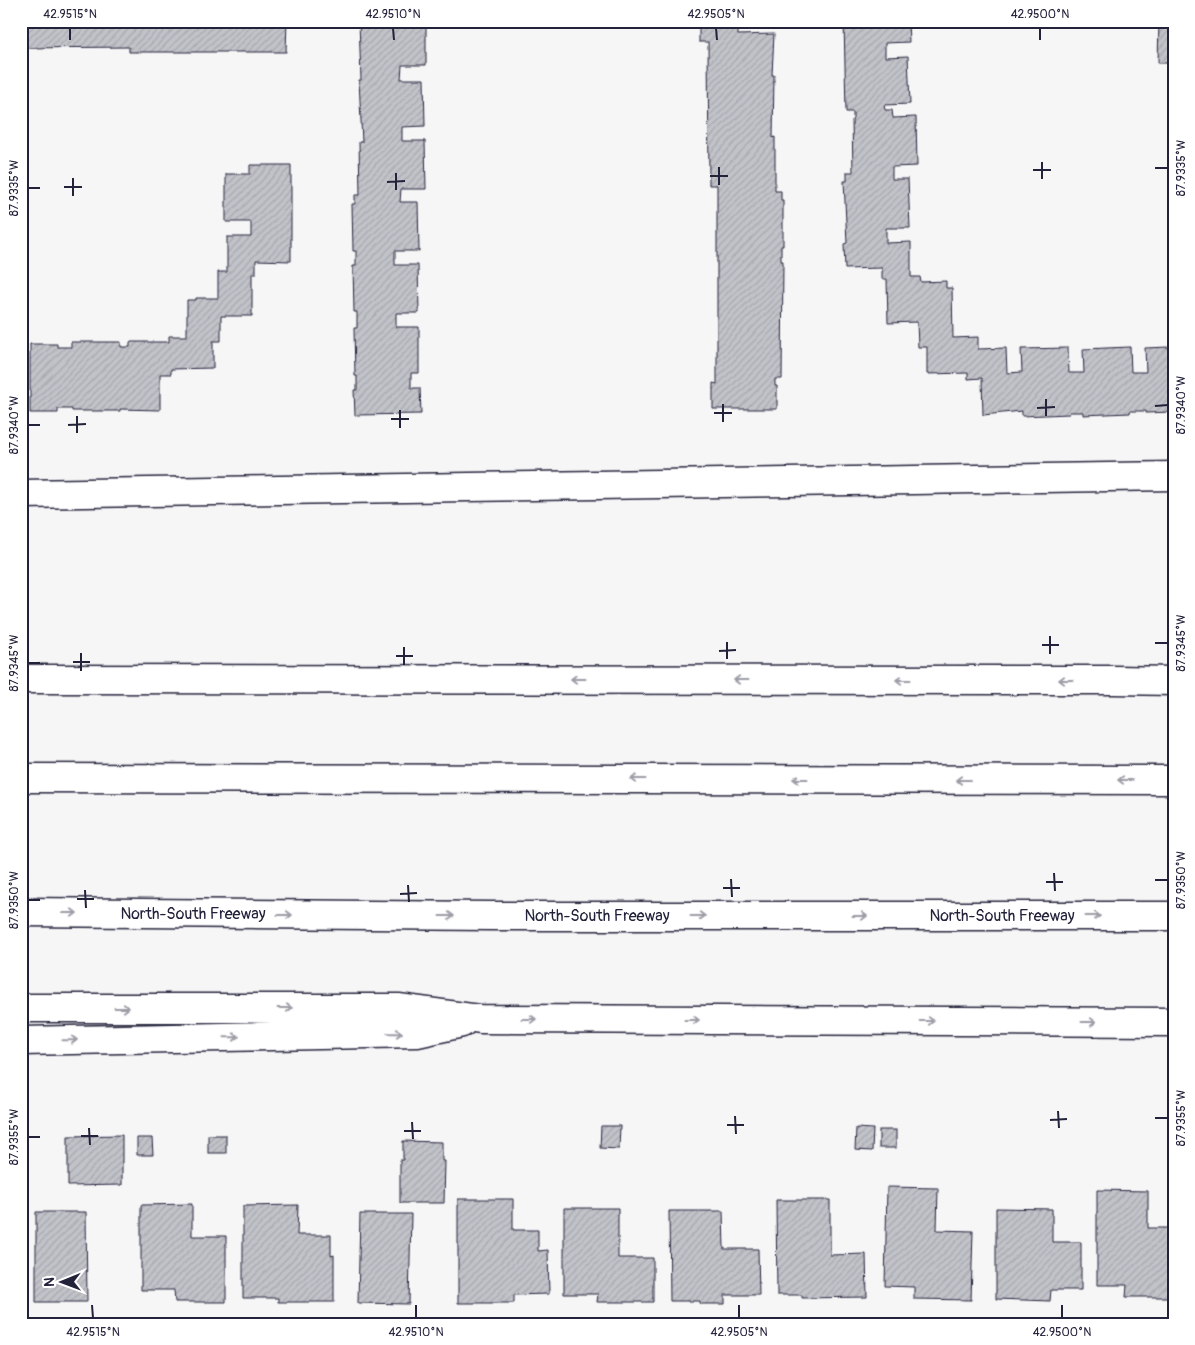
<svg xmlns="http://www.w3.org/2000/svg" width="1195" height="1345" font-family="Pangolin,sans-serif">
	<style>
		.building { fill: url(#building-hatch); stroke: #22223b }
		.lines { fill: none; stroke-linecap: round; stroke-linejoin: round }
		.minor-casing { stroke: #22223b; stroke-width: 31 }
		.highway-casing { stroke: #22223b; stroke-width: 31 }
		.minor { stroke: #fff; stroke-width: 28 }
		.highway { stroke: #fff; stroke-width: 28 }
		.oneway { stroke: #9c9ca7 }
		.ticks { fill: none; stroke: #22223b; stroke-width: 2 }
		.labels { text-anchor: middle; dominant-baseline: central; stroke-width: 4; stroke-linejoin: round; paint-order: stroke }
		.street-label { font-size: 16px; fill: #22223b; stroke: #fff }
		.neatline { fill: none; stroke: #22223b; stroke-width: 2 }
		.ticks-label { font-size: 12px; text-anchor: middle; fill: #22223b }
	</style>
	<defs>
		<pattern id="building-hatch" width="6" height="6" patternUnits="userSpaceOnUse" patternTransform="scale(1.25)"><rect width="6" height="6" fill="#c2c2c9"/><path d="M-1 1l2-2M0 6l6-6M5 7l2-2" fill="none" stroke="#a6a6ae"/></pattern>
	</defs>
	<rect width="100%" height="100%" fill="#f6f6f7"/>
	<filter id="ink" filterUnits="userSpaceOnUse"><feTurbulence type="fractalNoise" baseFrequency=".02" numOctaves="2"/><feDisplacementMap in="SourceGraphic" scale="10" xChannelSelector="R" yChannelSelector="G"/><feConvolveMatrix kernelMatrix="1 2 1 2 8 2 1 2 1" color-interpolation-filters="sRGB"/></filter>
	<g filter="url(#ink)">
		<!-- building -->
		<g class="building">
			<polygon points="21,21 287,21 286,52 129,52 129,47 21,48"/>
			<polygon points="359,21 426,21 426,65 402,65 401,79 424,79 425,126 402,127 402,141 425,141 426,189 401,189 400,202 418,202 419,251 395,251 395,265 418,265 419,313 396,313 396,327 419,327 419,373 411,373 411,388 420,388 421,414 355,415 354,390 357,390 357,376 355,376 354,328 357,328 357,312 354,312 353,266 356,266 356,251 353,251 352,204 355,204 355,195 360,195 359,142 362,142 359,80 361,80"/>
			<polygon points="699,21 731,21 731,24 738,24 738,35 774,34 772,75 774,75 773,138 775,137 775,191 781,191 781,200 783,200 783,246 781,246 781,261 783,261 782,379 775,379 775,386 777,386 777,409 713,409 713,383 717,384 717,185 709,185 708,42 699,42"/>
			<polygon points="844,21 908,21 909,42 885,43 885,57 908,56 910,104 884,105 885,110 892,110 893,118 916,117 917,166 892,167 892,179 908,179 910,228 886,228 886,243 911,242 911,277 920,277 921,282 946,281 946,288 952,288 953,338 978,337 978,349 1006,348 1007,373 1022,372 1021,349 1068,348 1069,373 1084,373 1083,349 1130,347 1131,372 1146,372 1145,348 1169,347 1171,412 1146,413 1146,411 1130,411 1130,413 1083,415 1083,412 1070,412 1069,414 1022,416 1022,411 983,415 982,378 968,379 968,373 927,374 927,347 918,347 917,322 888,323 887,279 882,279 882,268 845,269 844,244 847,243 844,181 847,181 847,172 853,172 852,120 853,119 853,112 846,112"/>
			<polygon points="1159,21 1174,21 1174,63 1158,63"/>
			<polygon points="250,165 291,165 291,261 256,260 256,274 252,274 252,316 221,316 221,341 213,341 213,368 171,369 171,374 160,374 160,410 120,409 120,411 72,411 72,409 58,409 58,413 30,413 30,344 57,344 57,347 71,347 71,342 121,342 121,347 130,347 130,342 169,342 169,336 187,336 187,300 196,300 196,298 218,298 218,272 227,272 227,237 251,237 251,222 226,222 226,174 250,174"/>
			<polygon points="601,1126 620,1126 619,1149 600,1148"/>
			<polygon points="856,1128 873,1129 872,1151 855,1150"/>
			<rect x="879" y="1130" width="17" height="18"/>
			<polygon points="122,1135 122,1185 68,1186 68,1136"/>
			<rect x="208" y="1135" width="18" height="18"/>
			<polygon points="137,1138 152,1138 153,1155 137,1155"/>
			<polygon points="403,1141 442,1142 442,1161 445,1161 444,1203 400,1203 400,1160 403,1160"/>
			<polygon points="887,1187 938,1188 937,1230 973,1231 971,1300 914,1299 914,1287 885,1286"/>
			<polygon points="1097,1190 1148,1191 1148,1228 1174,1228 1174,1297 1126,1297 1127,1285 1097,1285"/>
			<polygon points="458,1199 513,1199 513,1230 538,1230 538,1251 548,1250 549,1294 514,1295 514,1303 458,1303"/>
			<polygon points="776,1200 830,1200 830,1255 866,1254 867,1297 802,1298 802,1295 777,1295"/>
			<polygon points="192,1204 192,1236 226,1236 226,1302 175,1302 174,1290 141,1290 141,1205"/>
			<polygon points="298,1205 297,1235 331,1235 331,1256 334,1255 334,1302 278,1302 278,1298 243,1298 243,1206"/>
			<polygon points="564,1208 618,1208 618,1258 653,1258 653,1302 597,1302 598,1294 564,1294"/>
			<polygon points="996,1208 1052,1209 1052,1242 1081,1242 1081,1290 1051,1290 1050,1301 996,1299"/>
			<polygon points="669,1211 723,1211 724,1249 758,1249 759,1295 725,1295 725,1304 700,1304 700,1301 670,1301"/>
			<polygon points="36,1212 86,1212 87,1302 36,1302"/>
			<polygon points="360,1214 411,1214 409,1304 358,1303"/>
		</g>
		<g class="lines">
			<defs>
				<polyline id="minor" points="21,494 1174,476"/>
				<g id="highway">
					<polyline points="21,679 1114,680 1174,681"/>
					<polyline points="21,778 1174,780"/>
					<polyline points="21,912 492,916 1174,916"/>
					<polyline points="21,1008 400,1008 480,1019 1174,1022"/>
					<polyline points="21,1041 417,1033 462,1023"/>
				</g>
			</defs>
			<!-- minor casing -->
			<use href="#minor" class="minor-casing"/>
			<!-- highway casing -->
			<use href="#highway" class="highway-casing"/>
			<!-- minor -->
			<use href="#minor" class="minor"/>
			<!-- highway -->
			<use href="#highway" class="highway"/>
		</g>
		<!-- one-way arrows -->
		<defs><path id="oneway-shaft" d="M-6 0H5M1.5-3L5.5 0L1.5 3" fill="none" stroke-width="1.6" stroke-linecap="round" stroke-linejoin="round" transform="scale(1.25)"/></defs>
		<g class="oneway">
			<use href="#oneway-shaft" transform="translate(578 679) rotate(-180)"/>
			<use href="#oneway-shaft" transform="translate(741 680) rotate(-180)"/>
			<use href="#oneway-shaft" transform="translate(903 680) rotate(-180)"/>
			<use href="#oneway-shaft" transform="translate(1066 680) rotate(-180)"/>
			<use href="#oneway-shaft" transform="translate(638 779) rotate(-180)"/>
			<use href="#oneway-shaft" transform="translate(800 779) rotate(-180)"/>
			<use href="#oneway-shaft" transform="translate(963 780) rotate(-180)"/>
			<use href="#oneway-shaft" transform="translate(1125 780) rotate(-180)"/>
			<use href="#oneway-shaft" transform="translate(70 913)"/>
			<use href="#oneway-shaft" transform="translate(285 915)"/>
			<use href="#oneway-shaft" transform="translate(447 916)"/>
			<use href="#oneway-shaft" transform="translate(698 916)"/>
			<use href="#oneway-shaft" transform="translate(860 916)"/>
			<use href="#oneway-shaft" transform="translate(1093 916)"/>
			<use href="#oneway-shaft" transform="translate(122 1008)"/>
			<use href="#oneway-shaft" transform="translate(285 1008)"/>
			<use href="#oneway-shaft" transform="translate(529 1019)"/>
			<use href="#oneway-shaft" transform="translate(692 1020)"/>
			<use href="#oneway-shaft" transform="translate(927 1021)"/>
			<use href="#oneway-shaft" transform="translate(1089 1022)"/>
			<use href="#oneway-shaft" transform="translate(395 1033) rotate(-1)"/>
			<use href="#oneway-shaft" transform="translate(232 1037) rotate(-1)"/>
			<use href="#oneway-shaft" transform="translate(70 1040) rotate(-1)"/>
		</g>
	</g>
	<!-- ticks -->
	<path class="ticks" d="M 70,28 L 70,40M 393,28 L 394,40M 716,28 L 717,40M 1040,28 L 1040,40M 1042,162 L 1042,179M 719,167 L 719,185M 1155,168 L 1168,168M 1033,170 L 1051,170M 396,173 L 396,190M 710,176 L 728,176M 73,178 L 73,196M 387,182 L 405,181M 64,187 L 82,187M 28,188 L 40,188M 1046,399 L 1046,416M 723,404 L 723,422M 1155,406 L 1168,405M 1037,408 L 1055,407M 400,410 L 400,428M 714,413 L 732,413M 77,416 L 77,433M 391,419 L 409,419M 28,425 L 40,425M 68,425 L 86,424M 1050,636 L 1050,654M 727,642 L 727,659M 1155,643 L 1168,643M 1042,645 L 1059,645M 404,647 L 404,665M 719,651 L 736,650M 81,653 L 81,671M 396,656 L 413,656M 73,662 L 90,662M 28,663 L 40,663M 1054,873 L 1055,891M 731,879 L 732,897M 1155,880 L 1168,880M 1046,882 L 1063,882M 408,885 L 409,902M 723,888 L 740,888M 85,890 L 86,908M 400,894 L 417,893M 77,899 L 94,899M 28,900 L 40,900M 1058,1111 L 1059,1128M 735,1116 L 736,1134M 1155,1118 L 1168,1118M 1050,1120 L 1067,1119M 412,1122 L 413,1139M 727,1125 L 744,1125M 89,1128 L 90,1145M 404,1131 L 421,1131M 81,1136 L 98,1136M 28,1137 L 40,1137M 92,1305 L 93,1318M 416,1305 L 416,1318M 739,1305 L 739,1318M 1062,1305 L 1062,1318"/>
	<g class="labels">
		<!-- street labels -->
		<g class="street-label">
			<text x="193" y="914">North-South Freeway</text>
			<text x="597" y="916">North-South Freeway</text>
			<text x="1002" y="916">North-South Freeway</text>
		</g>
	</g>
	<!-- margin -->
	<rect width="1195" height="1345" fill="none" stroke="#fff" stroke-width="55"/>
	<!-- north arrow -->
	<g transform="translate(62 1282) rotate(269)" stroke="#ffffff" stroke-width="4" paint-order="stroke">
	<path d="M0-4L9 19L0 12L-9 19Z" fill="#22223b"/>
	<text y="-8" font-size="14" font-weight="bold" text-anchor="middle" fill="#22223b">N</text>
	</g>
	<rect x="28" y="28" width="1140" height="1290" class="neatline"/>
	<g class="ticks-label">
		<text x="70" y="18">42.9515°N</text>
		<text x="393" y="18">42.9510°N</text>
		<text x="716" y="18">42.9505°N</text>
		<text x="1040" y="18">42.9500°N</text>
		<text transform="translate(1181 168) rotate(-90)" y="4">87.9335°W</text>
		<text transform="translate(14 188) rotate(-90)" y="4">87.9335°W</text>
		<text transform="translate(1181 405) rotate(-90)" y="4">87.9340°W</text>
		<text transform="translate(14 425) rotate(-90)" y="4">87.9340°W</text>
		<text transform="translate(1181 643) rotate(-90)" y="4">87.9345°W</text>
		<text transform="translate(14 663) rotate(-90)" y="4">87.9345°W</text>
		<text transform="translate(1181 880) rotate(-90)" y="4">87.9350°W</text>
		<text transform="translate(14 900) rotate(-90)" y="4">87.9350°W</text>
		<text transform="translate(1181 1118) rotate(-90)" y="4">87.9355°W</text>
		<text transform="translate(14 1137) rotate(-90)" y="4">87.9355°W</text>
		<text x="93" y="1336">42.9515°N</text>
		<text x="416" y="1336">42.9510°N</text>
		<text x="739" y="1336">42.9505°N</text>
		<text x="1062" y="1336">42.9500°N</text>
	</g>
</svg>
